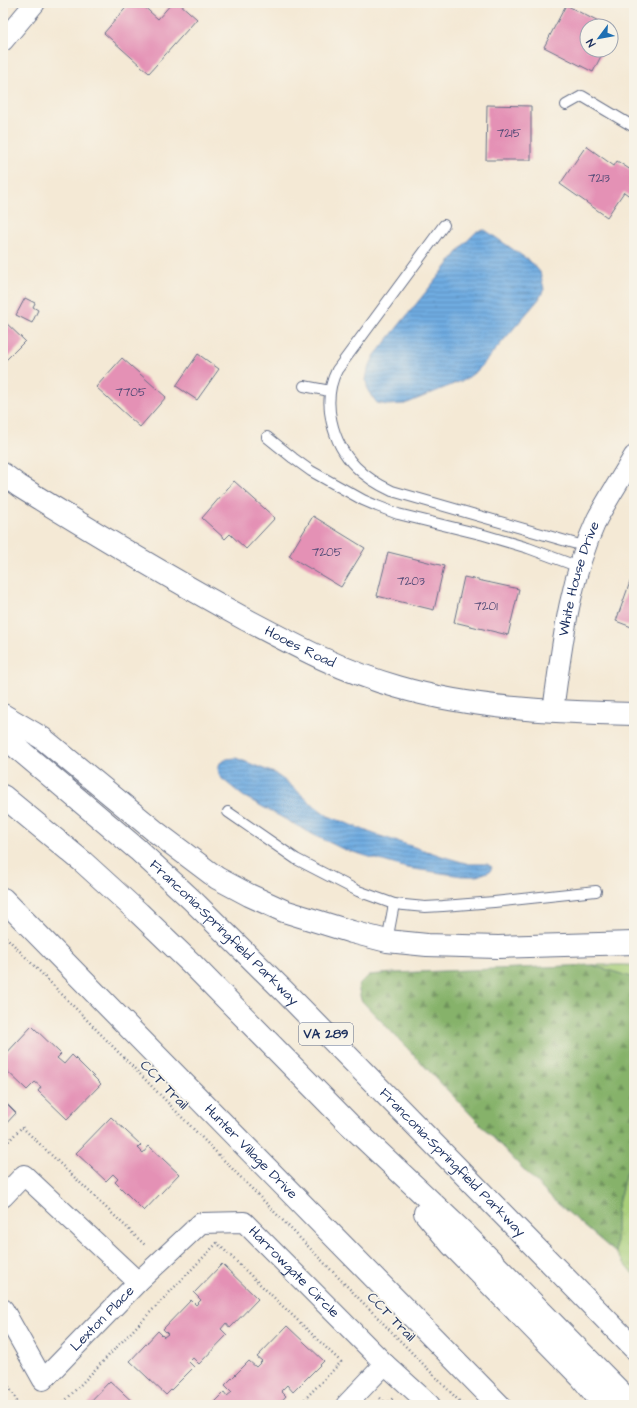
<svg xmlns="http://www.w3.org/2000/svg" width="637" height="1408" font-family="'Architects Daughter',sans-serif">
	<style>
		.grass { fill: url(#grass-tufts); stroke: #627f6c }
		.forest { fill: url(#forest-firs); stroke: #507064 }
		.water { fill: url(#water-rules); stroke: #456ea0 }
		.building { fill: #e491b5 }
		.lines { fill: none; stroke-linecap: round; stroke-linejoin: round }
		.lane-casing { stroke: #677088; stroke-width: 12 }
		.street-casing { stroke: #677088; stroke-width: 22 }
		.secondary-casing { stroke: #677088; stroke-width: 24 }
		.primary-casing { stroke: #677088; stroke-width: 24 }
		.path { stroke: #677088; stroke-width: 2.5; stroke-dasharray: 1 3; stroke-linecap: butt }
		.lane { stroke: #fff; stroke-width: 10 }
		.street { stroke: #fff; stroke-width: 20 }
		.secondary { stroke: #fff; stroke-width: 22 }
		.primary { stroke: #fff; stroke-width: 22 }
		.labels { text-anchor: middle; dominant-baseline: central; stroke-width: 4; stroke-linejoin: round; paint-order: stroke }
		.number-label { font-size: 12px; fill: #4d4874 }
		.shield { fill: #f7f3e8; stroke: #5d6a87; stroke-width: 1 }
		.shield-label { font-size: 13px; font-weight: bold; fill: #1b2f5e }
		.street-label { font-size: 14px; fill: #1b2f5e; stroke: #f7f3e8 }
	</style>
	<defs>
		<pattern id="grass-tufts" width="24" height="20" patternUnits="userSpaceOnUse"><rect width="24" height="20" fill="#a9cf7a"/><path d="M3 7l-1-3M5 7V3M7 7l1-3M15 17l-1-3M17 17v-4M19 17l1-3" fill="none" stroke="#91b26c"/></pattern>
		<pattern id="forest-firs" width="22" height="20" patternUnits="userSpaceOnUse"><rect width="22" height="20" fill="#86b26a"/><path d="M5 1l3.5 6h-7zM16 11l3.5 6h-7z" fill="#6d915a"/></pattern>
		<pattern id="water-rules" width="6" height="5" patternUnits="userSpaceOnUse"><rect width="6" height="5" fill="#6face1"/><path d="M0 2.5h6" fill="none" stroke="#5a8cba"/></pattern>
	</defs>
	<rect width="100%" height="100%" fill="#f7f3e8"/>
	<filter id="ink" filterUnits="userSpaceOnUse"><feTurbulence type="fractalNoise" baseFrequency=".025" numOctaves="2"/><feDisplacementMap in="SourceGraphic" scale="8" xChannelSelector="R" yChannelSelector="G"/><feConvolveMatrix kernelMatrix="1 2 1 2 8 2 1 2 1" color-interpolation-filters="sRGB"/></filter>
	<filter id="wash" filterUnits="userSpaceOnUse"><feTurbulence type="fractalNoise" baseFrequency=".012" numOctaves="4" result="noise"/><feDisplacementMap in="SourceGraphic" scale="16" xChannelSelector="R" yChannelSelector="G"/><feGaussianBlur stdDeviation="0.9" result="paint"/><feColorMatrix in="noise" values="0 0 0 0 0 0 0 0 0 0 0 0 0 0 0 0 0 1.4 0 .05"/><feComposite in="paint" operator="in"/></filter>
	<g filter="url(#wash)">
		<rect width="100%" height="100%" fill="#f4e9d5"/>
		<!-- grass -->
		<g class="grass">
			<polygon points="592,965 634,965 634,978"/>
			<polygon points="634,1158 634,1275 616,1253 616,1212 625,1176"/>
		</g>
		<!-- forest -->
		<polygon class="forest" points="592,965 634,978 634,1158 625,1176 616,1212 616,1253 551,1198 361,1000 358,986 369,975 394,973"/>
		<!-- water -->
		<g class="water">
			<polygon points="485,230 531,262 540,272 544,289 539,299 478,370 466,379 405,404 387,405 377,403 368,391 366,380 368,369 375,355 467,241 477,231"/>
			<polygon points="236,758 274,773 288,783 312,804 328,816 374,834 448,858 469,864 487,864 492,867 490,871 477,876 462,876 407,868 343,849 314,835 243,796 220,777 218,769 220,763 227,759"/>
		</g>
		<g id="blocks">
			<!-- building -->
			<g class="building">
				<polygon points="130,3 140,3 158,19 172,3 179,3 197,19 149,73 104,33"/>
				<polygon points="566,5 606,26 587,26 587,50 604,50 593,72 544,47"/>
				<polygon points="487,105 531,106 531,160 486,160"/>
				<polygon points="586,146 614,166 617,161 634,172 634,193 631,197 624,192 607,217 560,184"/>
				<polygon points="25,298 35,303 33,307 38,310 32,323 16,315"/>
				<polygon points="3,320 25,341 3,363"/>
				<polygon points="198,354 219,369 197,400 176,386"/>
				<polygon points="122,358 166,397 140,427 96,387"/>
				<polygon points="234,481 275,518 246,549 230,534 225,539 202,518"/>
				<polygon points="313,516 365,548 341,587 289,556"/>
				<polygon points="388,552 444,566 434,610 377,596"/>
				<polygon points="634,571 634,628 616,621"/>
				<polygon points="464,577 519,589 508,635 454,622"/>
				<polygon points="32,1026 61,1054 57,1058 64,1064 72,1055 101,1084 67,1119 38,1091 41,1087 35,1082 27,1090 3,1067 3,1057"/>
				<polygon points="3,1100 16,1113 3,1127"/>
				<polygon points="111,1117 141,1145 138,1148 143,1153 149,1146 179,1174 144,1211 115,1182 118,1179 113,1174 106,1181 76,1153"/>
				<polygon points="222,1264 258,1299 230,1328 226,1323 221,1329 227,1335 199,1364 193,1358 189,1362 194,1367 166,1395 130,1361 158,1331 164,1337 168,1334 163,1329 191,1300 196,1305 201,1300 194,1293"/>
				<polygon points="287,1326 324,1361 293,1392 287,1385 281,1391 286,1396 278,1405 211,1405 224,1392 227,1396 232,1392 225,1385 249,1361 256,1367 262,1361 257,1357"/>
				<polygon points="110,1381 136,1405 87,1405"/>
			</g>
		</g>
	</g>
	<g filter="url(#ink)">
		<use href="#blocks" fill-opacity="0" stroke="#677088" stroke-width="1"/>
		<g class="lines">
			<defs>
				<g id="lane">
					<polyline points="566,105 582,96 634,127"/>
					<path d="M 444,225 L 337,370 C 321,401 332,443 356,467 C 367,478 379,485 392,491 L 587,547"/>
					<polyline points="304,386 330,391"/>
					<polyline points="267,437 293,458 311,471 363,500 377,506 398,514 484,535 528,548 579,567"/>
					<polyline points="228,812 296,859 358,891 394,904 425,907 443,906 494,902 596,891"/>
					<polyline points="387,941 394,904"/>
				</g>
				<g id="street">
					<polyline points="3,41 35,3"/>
					<path id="s1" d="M 553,711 C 562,645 569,580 597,519 C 608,498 622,477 634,456"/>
					<polyline points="3,1197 24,1175 138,1282"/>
					<path id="s2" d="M 3,1309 L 43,1380 L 138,1282 L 201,1223 L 244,1222 L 385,1364"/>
					<polyline points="346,1405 385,1364 430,1405"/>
				</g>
				<g id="secondary">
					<path id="s3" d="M 3,474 L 19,486 C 93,532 168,577 245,619 C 294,645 344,672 398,687 C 473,709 556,712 634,714"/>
					<path id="s4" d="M 3,899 L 499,1405"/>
				</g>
				<g id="primary">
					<polyline points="3,715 42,738 156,832 217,878 249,895 284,911 352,932 387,941 427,945 498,947 634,943"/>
					<path id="s5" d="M 3,736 L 138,850 L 192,900 L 284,991 L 634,1348"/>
					<polyline points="3,796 83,862 139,913 193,965 349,1124 463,1232 633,1405"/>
					<polyline points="425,1213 451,1244 581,1377 604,1405"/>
				</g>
			</defs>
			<!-- lane casing -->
			<use href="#lane" class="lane-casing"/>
			<!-- street casing -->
			<use href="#street" class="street-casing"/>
			<!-- secondary casing -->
			<use href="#secondary" class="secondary-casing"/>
			<!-- primary casing -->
			<use href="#primary" class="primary-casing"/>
			<!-- path -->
			<g class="path">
				<polyline points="3,934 463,1405"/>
				<polyline points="3,1147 22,1127 146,1246"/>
				<polyline points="3,1376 19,1405"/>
				<polyline points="380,1398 387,1404"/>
				<polyline points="61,1405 217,1243 341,1362 299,1405"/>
				<polyline points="386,1405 393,1398"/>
			</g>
			<!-- lane -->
			<use href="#lane" class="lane"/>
			<!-- street -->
			<use href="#street" class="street"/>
			<!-- secondary -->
			<use href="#secondary" class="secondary"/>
			<!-- primary -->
			<use href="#primary" class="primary"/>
		</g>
	</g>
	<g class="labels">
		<!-- number labels -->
		<g class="number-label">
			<text x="509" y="133">7215</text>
			<text x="599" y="178">7213</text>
			<text x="131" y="392">7705</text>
			<text x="327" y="552">7205</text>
			<text x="411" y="581">7203</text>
			<text x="486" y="606">7201</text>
		</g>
		<!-- shield labels -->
		<rect class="shield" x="299" y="1023" width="54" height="22" rx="3"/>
		<g class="shield-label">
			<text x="326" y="1034">VA 289</text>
		</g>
		<!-- street labels -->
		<g class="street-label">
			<text stroke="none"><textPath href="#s1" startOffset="135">White House Drive</textPath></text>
			<text stroke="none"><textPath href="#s3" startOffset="344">Hooes Road</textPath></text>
			<text stroke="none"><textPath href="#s5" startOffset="296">Franconia-Springfield Parkway</textPath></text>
			<text transform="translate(164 1085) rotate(46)">CCT Trail</text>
			<text stroke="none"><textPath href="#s4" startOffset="354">Hunter Village Drive</textPath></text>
			<text stroke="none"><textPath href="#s5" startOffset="620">Franconia-Springfield Parkway</textPath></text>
			<text stroke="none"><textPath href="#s2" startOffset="418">Harrowgate Circle</textPath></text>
			<text transform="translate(391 1317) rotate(46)">CCT Trail</text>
			<text stroke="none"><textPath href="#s2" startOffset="167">Lexton Place</textPath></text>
		</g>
	</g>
	<!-- margin -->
	<rect width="637" height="1408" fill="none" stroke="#f7f3e8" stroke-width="16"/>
	<!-- north arrow -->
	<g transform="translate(599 38) rotate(238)"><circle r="19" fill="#f7f3e8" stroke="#9fa5b1"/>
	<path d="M0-3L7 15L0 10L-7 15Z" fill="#1f6fb2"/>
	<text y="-6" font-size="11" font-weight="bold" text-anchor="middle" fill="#1b2f5e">N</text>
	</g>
</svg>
